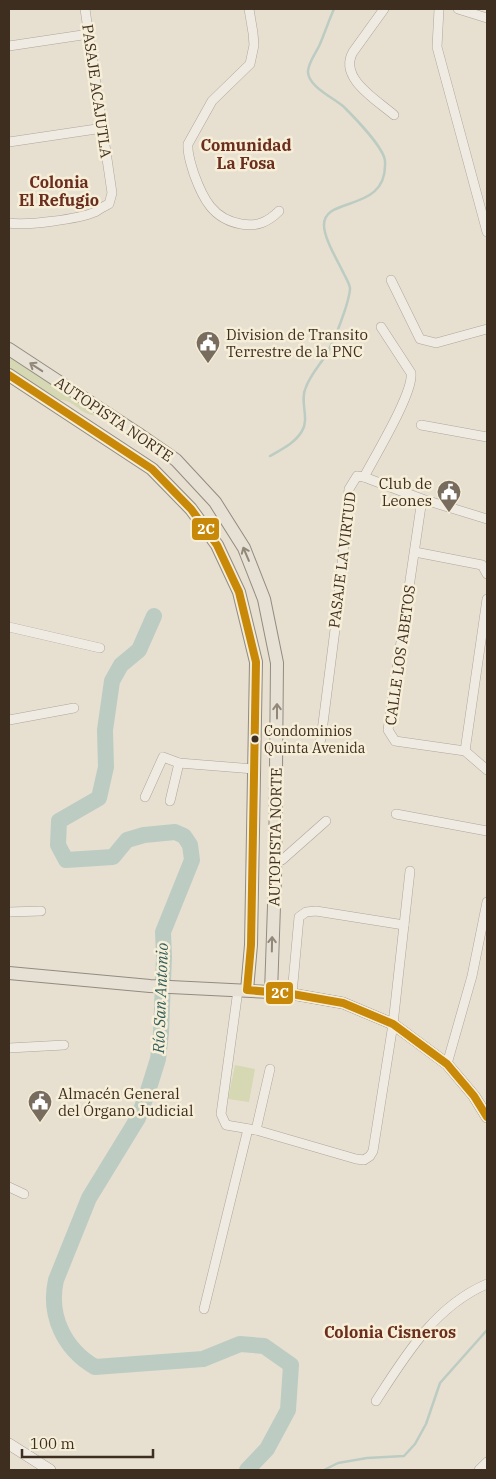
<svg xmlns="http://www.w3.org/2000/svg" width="496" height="1479" font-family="'IBM Plex Serif',serif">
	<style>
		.green { fill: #d6d7b3 }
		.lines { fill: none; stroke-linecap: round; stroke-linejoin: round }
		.stream { stroke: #bcccc2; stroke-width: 2.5 }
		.river { stroke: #bcccc2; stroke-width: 16 }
		.minor-casing { stroke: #ada599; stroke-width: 10 }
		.secondary-casing { stroke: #9c958a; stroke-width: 12 }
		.primary-casing { stroke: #928b80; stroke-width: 14 }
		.minor { stroke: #efebe3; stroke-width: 9 }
		.secondary { stroke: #efebe3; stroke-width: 11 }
		.primary { stroke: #e6e1d4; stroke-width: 12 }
		.bus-1-casing { stroke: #f7eed8; stroke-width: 11 }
		.bus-1 { stroke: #c88808; stroke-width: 8 }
		.oneway { stroke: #92887a }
		.bus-dot { fill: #3d2e20; stroke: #f7eed8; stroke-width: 2 }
		.labels { text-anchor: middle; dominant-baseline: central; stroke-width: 5; stroke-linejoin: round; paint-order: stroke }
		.bus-label { font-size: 14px; fill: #3d2e20; stroke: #f7eed8; text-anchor: start }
		.street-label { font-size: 15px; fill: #3d2e20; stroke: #f7eed8 }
		.poi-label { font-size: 15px; fill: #3d2e20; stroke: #f7eed8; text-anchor: start }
		.neighbourhood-label { font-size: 16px; font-weight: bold; fill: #6b2e1e; stroke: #f7eed8 }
		.water-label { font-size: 16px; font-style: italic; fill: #2f5d5a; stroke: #f7eed8 }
		.line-badge { stroke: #f7eed8; stroke-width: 2 }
		.badge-label { font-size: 14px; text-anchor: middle; font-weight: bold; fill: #fff }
	</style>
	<rect width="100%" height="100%" fill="#e7e0d1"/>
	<!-- green -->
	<g class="green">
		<path d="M 9,354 L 96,413 L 96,415 C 83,417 73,399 60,400 L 9,368 Z"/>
		<polygon points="235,1065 255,1069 249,1102 228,1099"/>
	</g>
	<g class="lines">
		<!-- stream -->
		<g class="stream">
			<path d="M 270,456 C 282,449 295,443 302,431 C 310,418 299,401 306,387 C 311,374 319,366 326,355 C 334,341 340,325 345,310 C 347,303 350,295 350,288 C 349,283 346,278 344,274 C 338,261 324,239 324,225 C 324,195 388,214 385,161 C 384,148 354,117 344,107 C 334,98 307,86 308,71 C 309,61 316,53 320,44 C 325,32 329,20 334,9"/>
			<polyline points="324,1470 338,1463 367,1458 404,1456 415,1444 426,1424 440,1383 487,1330"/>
		</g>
		<!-- river -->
		<path class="river" d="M 154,616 L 139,650 L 121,665 L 112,681 L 105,730 L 106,767 L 99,798 L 59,821 L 58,845 L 66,860 L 113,857 L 127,840 L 144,835 L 175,832 L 184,836 L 190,845 L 192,860 L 163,932 L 164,957 L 161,1033 L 158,1059 L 148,1091 L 138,1118 L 89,1198 L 56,1280 C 48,1315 64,1349 95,1367 L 203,1359 L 240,1344 L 264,1346 L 291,1365 L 288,1410 L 267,1449 L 247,1470"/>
		<defs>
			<g id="minor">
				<path d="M 249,9 L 253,33 L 254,45 L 250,64 L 212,101 L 188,144 C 187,154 191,164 194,174 C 203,199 213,219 241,224 C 257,227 268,222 279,211"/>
				<path d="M 384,9 L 353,52 C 338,78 377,100 394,115"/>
				<polyline points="439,9 437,47 487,232"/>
				<polyline points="458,9 487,18"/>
				<polyline points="9,46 89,34"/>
				<polyline points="9,142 103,128"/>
				<path d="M 9,223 C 26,226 79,219 95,212 C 100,209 104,206 109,204 L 112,193 L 85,9"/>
				<polyline points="391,280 420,339 436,343 487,329"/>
				<polyline points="421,425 487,437"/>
				<path d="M 364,477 C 375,456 414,392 411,373 L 381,327"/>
				<polyline points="422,499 388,730 395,741 465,751 487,770"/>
				<polyline points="415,552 482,565 487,574"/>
				<polyline points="9,627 100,648"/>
				<polyline points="9,720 74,708"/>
				<polyline points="316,751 321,739 338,606 349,489 357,476 364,477 422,499 487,519"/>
				<polyline points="465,751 487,599"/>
				<polyline points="145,797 163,757 179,763 254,769"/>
				<polyline points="170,801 179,763"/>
				<polyline points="396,814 487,831"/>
				<polyline points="275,860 282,860 326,821"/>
				<polyline points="9,912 41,911"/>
				<polyline points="238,990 221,1114 226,1125 256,1130 356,1159 364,1160 370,1156 373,1151 393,1024 410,871"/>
				<polyline points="292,994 299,917 306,912 316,911 404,925"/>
				<polyline points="9,1048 64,1045"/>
				<polyline points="447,1064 472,976 487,902"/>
				<polyline points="256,1130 270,1069"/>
				<polyline points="9,1187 24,1194"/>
				<polyline points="204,1309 248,1129"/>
				<path d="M 376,1401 C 405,1356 435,1306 487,1284"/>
				<polyline points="479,1470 487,1462"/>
			</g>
			<g id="secondary">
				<polyline points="271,992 292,994 343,1003 393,1024 447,1064 474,1096 487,1117"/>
				<polyline points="9,1444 50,1470"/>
			</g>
			<g id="primary">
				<polyline points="9,349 137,433 176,460 215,502 244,548 264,599 277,663 275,877 271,992 150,986 9,973"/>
				<polyline points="9,375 152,469 191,509 217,545 239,592 256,662 251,945 247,990"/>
			</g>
		</defs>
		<!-- minor casing -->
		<use href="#minor" class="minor-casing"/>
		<!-- secondary casing -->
		<use href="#secondary" class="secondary-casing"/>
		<!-- primary casing -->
		<use href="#primary" class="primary-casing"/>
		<!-- minor -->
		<use href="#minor" class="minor"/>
		<!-- secondary -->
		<use href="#secondary" class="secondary"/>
		<!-- primary -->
		<use href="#primary" class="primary"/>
		<defs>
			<polyline id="bus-1" points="9,375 152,469 191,509 217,545 239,592 256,662 251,945 247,990 292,994 343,1003 393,1024 447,1064 474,1096 487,1117"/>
		</defs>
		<!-- bus-1 casing -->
		<use href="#bus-1" class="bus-1-casing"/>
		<!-- bus-1 -->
		<use href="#bus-1" class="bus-1"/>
	</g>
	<!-- one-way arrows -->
	<defs><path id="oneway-shaft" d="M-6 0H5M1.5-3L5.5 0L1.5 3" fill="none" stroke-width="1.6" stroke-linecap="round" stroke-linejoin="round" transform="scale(1.25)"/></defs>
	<g class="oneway">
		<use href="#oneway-shaft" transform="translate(36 367) rotate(-147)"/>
		<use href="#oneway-shaft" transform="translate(246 554) rotate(-113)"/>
		<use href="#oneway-shaft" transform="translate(277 711) rotate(-90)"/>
		<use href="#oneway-shaft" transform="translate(272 944) rotate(-89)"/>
	</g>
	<!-- icons -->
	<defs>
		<symbol id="civic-pin" viewBox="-11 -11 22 30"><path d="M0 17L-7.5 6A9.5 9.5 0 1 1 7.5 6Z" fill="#786c5e" stroke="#f7eed8"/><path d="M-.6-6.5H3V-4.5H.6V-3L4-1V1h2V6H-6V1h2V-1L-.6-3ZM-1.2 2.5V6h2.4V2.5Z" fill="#fff"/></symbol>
	</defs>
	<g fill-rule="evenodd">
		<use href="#civic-pin" x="194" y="329" width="28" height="38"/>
		<use href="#civic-pin" x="435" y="478" width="28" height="38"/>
		<use href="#civic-pin" x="26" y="1088" width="28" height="38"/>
	</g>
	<!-- markers -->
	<circle class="bus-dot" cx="255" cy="739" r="4.5"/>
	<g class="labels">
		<!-- bus labels -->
		<g class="bus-label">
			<text x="264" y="731">Condominios<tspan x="264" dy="17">Quinta Avenida</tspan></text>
		</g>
		<!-- street labels -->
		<g class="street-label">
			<text transform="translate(97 91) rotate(82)">PASAJE ACAJUTLA</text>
			<text transform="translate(114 419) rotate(34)">AUTOPISTA NORTE</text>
			<text transform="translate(342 560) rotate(-83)">PASAJE LA VIRTUD</text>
			<text transform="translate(400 655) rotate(-82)">CALLE LOS ABETOS</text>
			<text transform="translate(275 837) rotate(-89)">AUTOPISTA NORTE</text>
		</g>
		<!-- poi labels -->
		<g class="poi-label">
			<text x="226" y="334">Division de Transito<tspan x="226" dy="17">Terrestre de la PNC</tspan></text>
			<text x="432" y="483" text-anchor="end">Club de<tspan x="432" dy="17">Leones</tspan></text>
			<text x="58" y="1093">Almacén General<tspan x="58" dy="17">del Órgano Judicial</tspan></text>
		</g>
		<!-- neighbourhood labels -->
		<g class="neighbourhood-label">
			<text x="246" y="145">Comunidad<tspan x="246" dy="18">La Fosa</tspan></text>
			<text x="59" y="182">Colonia<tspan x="59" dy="18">El Refugio</tspan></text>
			<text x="390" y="1332">Colonia Cisneros</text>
		</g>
		<!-- water labels -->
		<g class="water-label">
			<text transform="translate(160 998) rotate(-88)">Río San Antonio</text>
		</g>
	</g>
	<g class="line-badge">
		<rect x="191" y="517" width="29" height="24" rx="5" fill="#c88808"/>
		<rect x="265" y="981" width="29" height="24" rx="5" fill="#c88808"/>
	</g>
	<g class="badge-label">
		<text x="206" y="534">2C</text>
		<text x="280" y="998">2C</text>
	</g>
	<!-- border -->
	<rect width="496" height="1479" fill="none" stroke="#3d2e20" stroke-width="20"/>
	<!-- scale -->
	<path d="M22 1449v8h131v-8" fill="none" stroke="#3d2e20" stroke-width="2.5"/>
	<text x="30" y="1449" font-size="15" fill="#3d2e20" stroke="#f7eed8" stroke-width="4" paint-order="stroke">100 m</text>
</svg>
